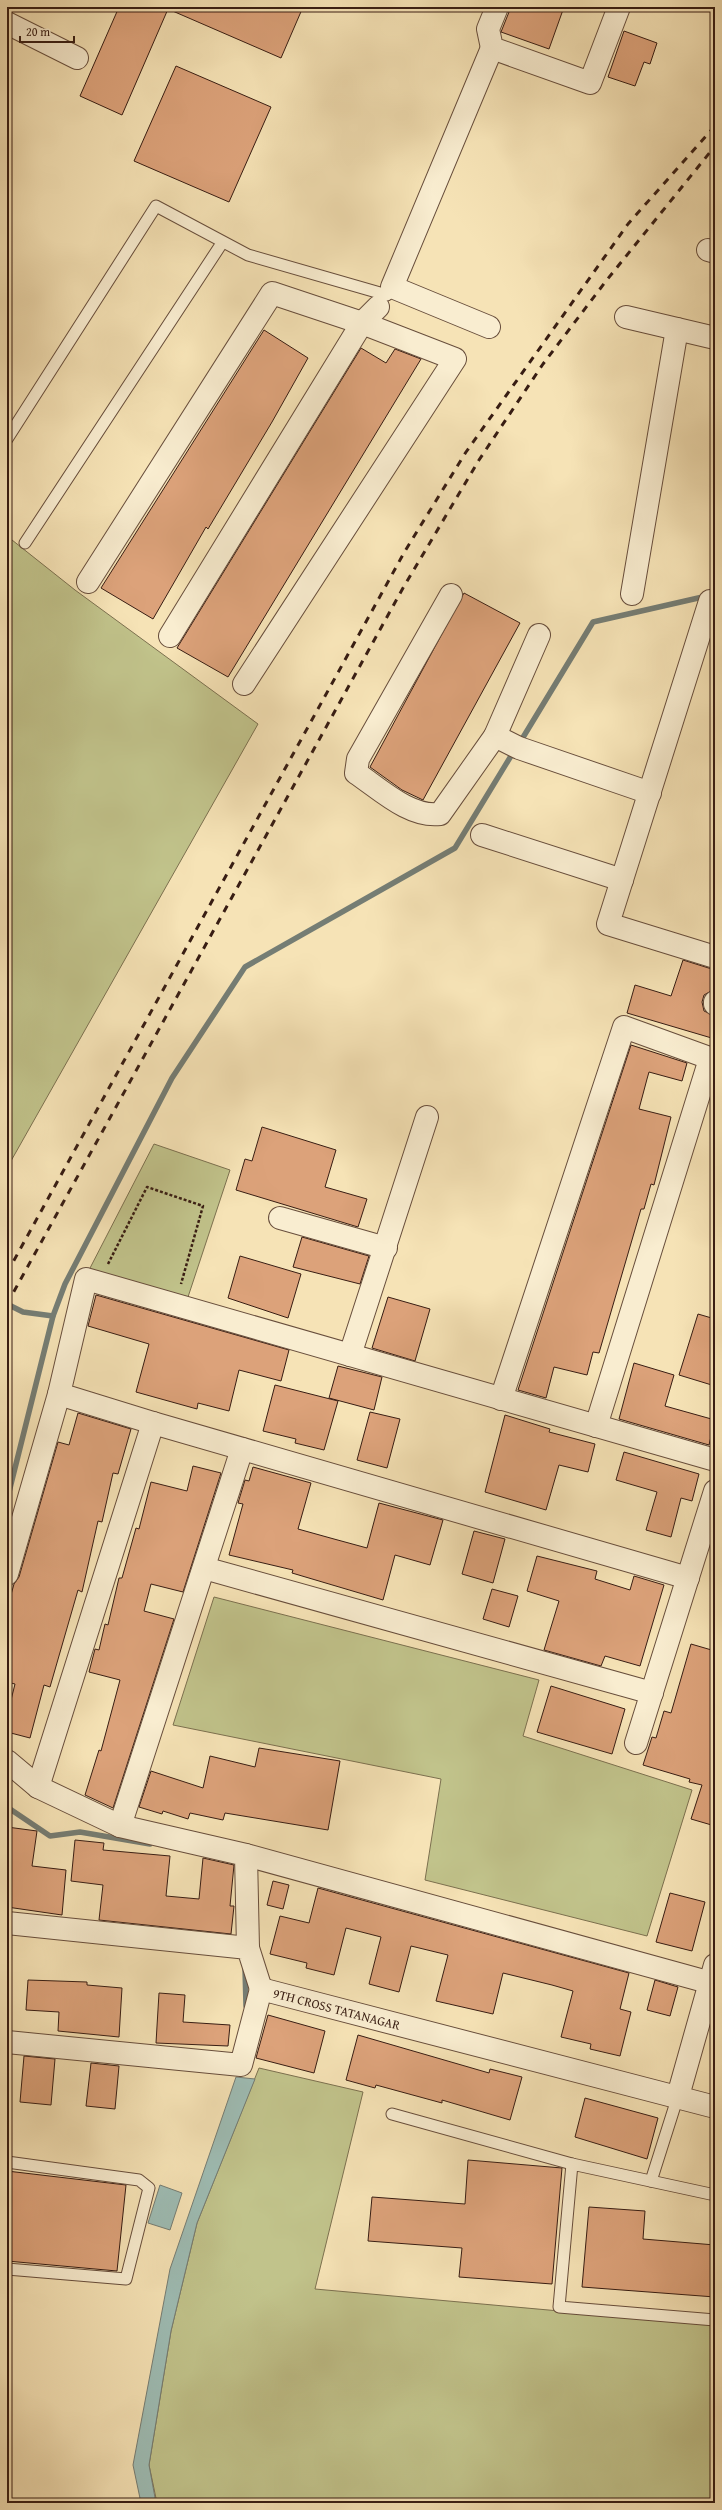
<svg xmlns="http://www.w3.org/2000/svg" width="722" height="2510" font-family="'Gentium Book Plus',serif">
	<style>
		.green { fill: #c1c38b; stroke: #7c704f }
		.water { fill: #9ebdb5; stroke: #757d74 }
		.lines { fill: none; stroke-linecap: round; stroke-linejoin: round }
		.stream { stroke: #757d74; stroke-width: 5.5 }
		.building { fill: #dca27a; stroke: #381d13 }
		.service-casing { stroke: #684e3c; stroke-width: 13 }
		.minor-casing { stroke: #684e3c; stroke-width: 24 }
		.tertiary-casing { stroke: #684e3c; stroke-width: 24 }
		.path { stroke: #381d13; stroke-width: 2.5; stroke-dasharray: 3 2; stroke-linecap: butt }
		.service { stroke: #f9edd0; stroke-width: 11 }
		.minor { stroke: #f9edd0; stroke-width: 22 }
		.tertiary { stroke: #f9edd0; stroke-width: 22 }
		.rail { stroke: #381d13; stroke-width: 3; stroke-dasharray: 7 7; stroke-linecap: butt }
		.labels { text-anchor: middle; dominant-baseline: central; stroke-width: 4; stroke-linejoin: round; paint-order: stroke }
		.street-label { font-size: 13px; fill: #381d13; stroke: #f9edd0 }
	</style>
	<rect width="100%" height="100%" fill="#f6e3b6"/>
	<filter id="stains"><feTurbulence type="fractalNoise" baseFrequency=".005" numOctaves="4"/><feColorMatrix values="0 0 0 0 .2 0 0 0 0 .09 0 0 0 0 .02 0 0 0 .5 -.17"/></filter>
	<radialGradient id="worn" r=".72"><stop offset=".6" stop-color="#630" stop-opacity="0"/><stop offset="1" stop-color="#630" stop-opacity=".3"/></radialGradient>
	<!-- green -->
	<g class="green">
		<polygon points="7,536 75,590 258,724 7,1168"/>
		<polygon points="154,1144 230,1170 187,1300 89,1270"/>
		<polygon points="214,1597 539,1680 523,1736 692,1790 647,1936 425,1880 441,1779 173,1725"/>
		<polygon points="259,2068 363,2092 315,2289 715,2325 715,2503 157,2503 149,2465 171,2331 197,2223"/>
	</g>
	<!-- water -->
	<g class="water">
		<polygon points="236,2077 255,2079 197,2223 171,2331 149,2465 156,2503 141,2503 133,2465 170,2269"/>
		<polygon points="160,2185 182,2193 170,2230 148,2223"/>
	</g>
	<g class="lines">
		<!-- stream -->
		<g class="stream">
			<polyline points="519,744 593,622 707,596"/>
			<polyline points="7,1304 23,1312 53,1316"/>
			<polyline points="7,1500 53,1316 65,1284 172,1078 245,967 455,848 514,751"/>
			<polyline points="7,1807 50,1836 80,1832 150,1844"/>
			<polyline points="245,1969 246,2006"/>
		</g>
	</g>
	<!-- building -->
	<g class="building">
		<polygon points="119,7 303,7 281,58 168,9 122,115 80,96"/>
		<polygon points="511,7 564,7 549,49 501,32"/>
		<polygon points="624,31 657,43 650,64 644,62 635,86 608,77"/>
		<polygon points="176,66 271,107 229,202 134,161"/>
		<polygon points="264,330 308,358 272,422 208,529 206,527 153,619 101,588"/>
		<polygon points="361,348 386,363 395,349 421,359 228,677 177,648"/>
		<polygon points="464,593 520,623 423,800 402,790 370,767"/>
		<polygon points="683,960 715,970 713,990 704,995 702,1002 704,1011 715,1016 715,1039 627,1013 635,985 671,996"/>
		<polygon points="631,1045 687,1063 682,1081 649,1072 647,1079 639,1109 671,1117 654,1185 651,1184 644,1209 641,1209 599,1353 593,1352 587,1375 554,1367 546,1398 518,1390"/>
		<polygon points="262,1127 336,1150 325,1187 367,1199 358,1227 236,1190 245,1159 252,1161"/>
		<polygon points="302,1237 369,1256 360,1284 293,1267"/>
		<polygon points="240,1256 301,1274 288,1318 228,1298"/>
		<polygon points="96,1295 289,1350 281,1381 239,1370 229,1411 198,1403 197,1409 136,1392 149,1344 88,1326"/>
		<polygon points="388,1297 430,1309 415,1361 372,1348"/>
		<polygon points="698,1314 715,1319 715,1386 679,1375"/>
		<polygon points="634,1363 674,1375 665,1406 715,1420 709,1445 619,1419"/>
		<polygon points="338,1366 382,1377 374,1410 329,1398"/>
		<polygon points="275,1385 338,1401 324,1450 295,1443 296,1439 263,1431"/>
		<polygon points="370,1412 400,1419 387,1468 357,1460"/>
		<polygon points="78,1413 131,1429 118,1474 113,1473 102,1522 98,1521 82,1592 78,1590 50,1687 44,1685 30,1738 7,1732 7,1716 15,1684 7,1682 7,1609 14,1584 19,1577 58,1442 69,1445"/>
		<polygon points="505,1415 550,1429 549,1432 595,1444 588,1472 559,1465 546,1510 485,1492"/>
		<polygon points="624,1452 699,1474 692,1501 681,1498 671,1537 646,1530 657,1492 616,1480"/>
		<polygon points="193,1466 221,1473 183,1592 151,1584 144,1611 174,1619 113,1808 85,1795 99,1750 101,1751 120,1680 89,1672 95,1649 99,1650 105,1624 108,1625 119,1578 122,1578 136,1528 139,1529 151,1482 187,1491"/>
		<polygon points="253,1467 311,1483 298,1529 334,1539 367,1548 379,1503 443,1520 430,1565 395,1555 383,1600 292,1573 293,1570 229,1555 243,1504 238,1503 245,1480 249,1481"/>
		<polygon points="474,1531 505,1539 493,1583 462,1574"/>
		<polygon points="537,1556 597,1571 595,1579 630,1590 634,1576 664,1585 640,1666 605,1656 601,1666 544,1650 559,1601 527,1591"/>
		<polygon points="492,1589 518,1596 509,1627 483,1619"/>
		<polygon points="691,1644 715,1651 715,1826 691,1819 702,1785 689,1782 690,1779 643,1765 652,1737 656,1738 664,1711 671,1713"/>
		<polygon points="551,1686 625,1709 612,1754 537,1732"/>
		<polygon points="259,1748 340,1761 328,1830 225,1813 223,1820 190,1813 188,1819 163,1811 162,1814 139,1807 151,1771 203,1788 210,1756 255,1767"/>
		<polygon points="7,1827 37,1831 32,1866 66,1870 62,1915 7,1907"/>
		<polygon points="75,1840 104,1843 103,1850 170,1856 166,1896 199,1899 203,1858 234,1865 230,1906 234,1906 231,1934 99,1920 103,1885 71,1881"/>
		<polygon points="273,1881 289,1885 283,1909 267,1905"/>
		<polygon points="318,1888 629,1973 620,2009 631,2012 620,2056 590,2049 591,2044 561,2037 573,1991 552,1985 503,1973 493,2014 436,2001 448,1955 411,1946 399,1992 369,1984 381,1937 346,1928 334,1975 306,1968 307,1963 270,1954 280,1916 309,1923"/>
		<polygon points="670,1893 705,1902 692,1951 656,1942"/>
		<polygon points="28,1980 87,1982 87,1985 122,1988 119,2037 58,2031 59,2012 26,2010"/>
		<polygon points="655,1980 678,1987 670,2016 647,2010"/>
		<polygon points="159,1993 185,1995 183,2022 230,2025 228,2046 156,2043"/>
		<polygon points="268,2015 325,2031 314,2073 256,2058"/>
		<polygon points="358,2035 489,2073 490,2069 522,2077 510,2120 442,2100 442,2103 376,2085 375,2088 346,2080"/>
		<polygon points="24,2056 55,2059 51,2105 20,2102"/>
		<polygon points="91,2063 119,2066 115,2109 86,2106"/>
		<polygon points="585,2098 658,2118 647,2159 575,2137"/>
		<polygon points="468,2160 562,2168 552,2284 459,2277 462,2248 368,2241 372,2197 465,2204"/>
		<polygon points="7,2171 126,2185 117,2271 7,2261"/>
		<polygon points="589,2207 645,2211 643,2239 715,2245 715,2297 582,2287"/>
	</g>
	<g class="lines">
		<defs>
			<g id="service">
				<polyline points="7,439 156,206 248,255 387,295"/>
				<polyline points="25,543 222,243"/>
				<polyline points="392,2114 572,2164"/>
				<polyline points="7,2162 139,2180 149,2188 126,2279 7,2269"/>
				<polyline points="651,2181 678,2096"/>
				<polyline points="715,2195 572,2164 559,2307 715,2320"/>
			</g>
			<g id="minor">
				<polyline points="497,7 488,29 492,48 590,83 619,7"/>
				<polyline points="7,23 77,58"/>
				<polyline points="708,250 715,252"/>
				<polyline points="626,317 715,338"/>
				<polyline points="489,327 392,287 492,48"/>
				<polyline points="88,582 272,293 362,323 455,359 244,684"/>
				<polyline points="632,594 677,329"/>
				<path d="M 451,595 L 358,759 L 356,773 C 380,789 410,818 440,814 L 495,736 L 519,748 L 650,793"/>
				<polyline points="715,601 710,601 608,924 715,957"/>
				<polyline points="170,636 362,323 378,307"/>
				<polyline points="495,736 539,635"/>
				<polyline points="482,835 622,880"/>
				<polyline points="715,1004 715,1002"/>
				<polyline points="280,1218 386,1248"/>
				<polyline points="350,1355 427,1117"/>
				<polyline points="501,1399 624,1027 715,1060"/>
				<polyline points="596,1426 710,1059"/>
				<polyline points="204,1568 652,1693"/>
				<polyline points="7,1574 59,1394"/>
				<polyline points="688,1578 153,1423 59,1394 86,1279 715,1460"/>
				<polyline points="636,1743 715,1491"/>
				<polyline points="7,1761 38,1787 120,1826 246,1855 248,1948"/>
				<polyline points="38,1787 153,1423"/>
				<polyline points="120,1826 242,1449"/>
				<polyline points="246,1855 715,1984"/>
				<polyline points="7,1923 248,1948 261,1989"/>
				<polyline points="678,2096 715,1965"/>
			</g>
			<g id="tertiary">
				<path id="s1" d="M 7,2042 L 241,2065 L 261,1989 L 715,2107"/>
			</g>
		</defs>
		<!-- service casing -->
		<use href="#service" class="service-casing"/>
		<!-- minor casing -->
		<use href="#minor" class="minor-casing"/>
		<!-- tertiary casing -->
		<use href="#tertiary" class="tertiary-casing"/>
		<!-- path -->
		<polyline class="path" points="108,1264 147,1187 203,1206 181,1284"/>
		<!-- service -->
		<use href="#service" class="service"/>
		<!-- minor -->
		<use href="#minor" class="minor"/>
		<!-- tertiary -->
		<use href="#tertiary" class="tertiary"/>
		<!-- rail -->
		<g class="rail">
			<polyline points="7,1273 405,551 466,452 628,224 715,126"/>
			<polyline points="7,1304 403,588 479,460 543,364 606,281 715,146"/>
		</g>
	</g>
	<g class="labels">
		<!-- street labels -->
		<g class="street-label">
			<text stroke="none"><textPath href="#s1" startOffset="392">9TH CROSS TATANAGAR</textPath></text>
		</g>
	</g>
	<!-- margin -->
	<rect width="722" height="2510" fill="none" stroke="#f6e3b6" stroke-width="24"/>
	<rect x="8" y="8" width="706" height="2494" fill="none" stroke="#381d13" stroke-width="2"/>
	<rect x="12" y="12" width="698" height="2486" fill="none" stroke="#381d13"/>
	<!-- scale -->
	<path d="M20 36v6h54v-6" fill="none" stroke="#381d13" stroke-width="2"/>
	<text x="26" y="36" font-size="12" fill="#381d13" stroke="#f9edd0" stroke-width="3" paint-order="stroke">20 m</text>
	<rect width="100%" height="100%" filter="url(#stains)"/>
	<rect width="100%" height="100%" fill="url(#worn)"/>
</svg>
